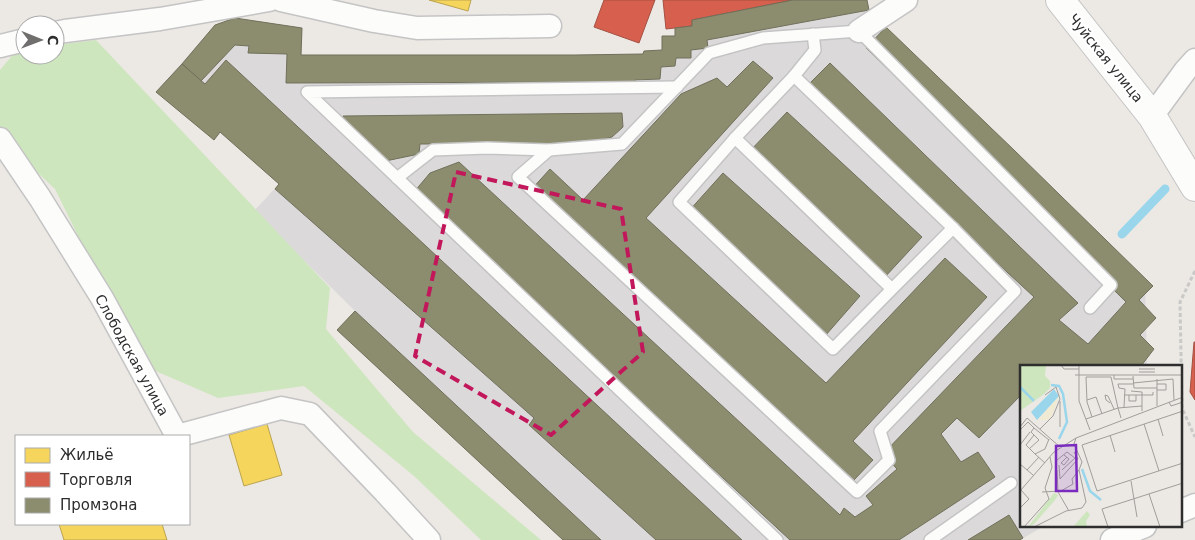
<svg xmlns="http://www.w3.org/2000/svg" width="1195" height="540" font-family="'DejaVu Sans',sans-serif">
	<style>
		.industrial { fill: #dcd9db }
		.green { fill: #cee6be }
		.homes { fill: #f6d55c; stroke: #baa34e }
		.shops { fill: #d6604d; stroke: #a45144 }
		.industry { fill: #8c8c6e; stroke: #70705b }
		.lines { fill: none; stroke-linecap: round; stroke-linejoin: round }
		.stream { stroke: #99d6ec; stroke-width: 9 }
		.lane-casing { stroke: #c5c4c5; stroke-width: 14 }
		.street-casing { stroke: #c5c4c5; stroke-width: 25 }
		.secondary-casing { stroke: #c5c4c5; stroke-width: 30 }
		.path { stroke: #c9c9c8; stroke-width: 3; stroke-dasharray: 4 2.5; stroke-linecap: butt }
		.lane { stroke: #fcfcfb; stroke-width: 11 }
		.street { stroke: #fcfcfb; stroke-width: 22 }
		.secondary { stroke: #fcfcfb; stroke-width: 28 }
		.marked { fill: none; stroke: #c2185b; stroke-width: 4; stroke-dasharray: 10 6; stroke-linejoin: round }
		.labels { text-anchor: middle; dominant-baseline: central; stroke-width: 5; stroke-linejoin: round; paint-order: stroke }
		.street-label { font-size: 14px; fill: #2e2e2e; stroke: #fff }
		.inset-river { fill: none; stroke: #99d6ec; stroke-width: 2.5 }
		.inset-road { fill: none; stroke: #a09e9b; stroke-width: 1 }
		.view { fill: #7b2cbf; fill-opacity: 0.15; stroke: #7b2cbf; stroke-width: 2.5 }
		.inset-edge { fill: none; stroke: #2e2e2e; stroke-width: 2.5 }
	</style>
	<rect width="100%" height="100%" fill="#ece8e4"/>
	<!-- industrial -->
	<polygon class="industrial" points="793,0 867,0 869,10 891,32 1145,278 1147,366 1021,366 1021,526 1044,526 1020,540 563,540 337,330 355,311 254,211 279,184 221,132 214,140 156,92 215,25 235,18 302,28 301,55 575,55 643,54 644,51 662,50 662,36 675,36 675,28 692,26"/>
	<!-- green -->
	<polygon class="green" points="96,40 330,288 326,329 413,432 541,540 481,540 414,476 304,386 218,398 151,369 82,244 55,189 0,137 0,70 16,51 25,50 25,55 55,55 55,45"/>
	<!-- homes -->
	<g class="homes">
		<polygon points="429,0 471,0 468,11"/>
		<polygon points="267,424 282,475 244,486 229,435"/>
		<polygon points="59,524 162,524 167,540 64,540"/>
	</g>
	<!-- shops -->
	<g class="shops">
		<polygon points="604,0 655,0 639,43 594,27"/>
		<polygon points="663,0 793,0 692,20 692,26 666,29"/>
		<polygon points="1194,342 1195,342 1195,400 1190,392"/>
	</g>
	<!-- industry -->
	<g class="industry">
		<polygon points="793,0 867,0 869,10 707,40 708,48 691,50 691,58 676,58 675,66 661,67 660,79 635,80 635,82 286,83 287,54 248,53 249,46 235,45 201,81 182,64 215,25 235,18 302,28 301,55 575,55 643,54 644,51 662,50 662,36 675,36 675,28 692,26 692,20"/>
		<polygon points="886,27 1014,150 1153,286 1139,300 1156,318 1140,335 1154,349 1141,366 1021,366 1021,395 979,438 957,418 941,434 961,462 978,452 995,477 899,540 790,540 414,192 430,173 459,162 840,515 844,508 855,517 873,505 866,496 897,469 883,454 1034,297 968,236 809,84 830,63 1078,303 1059,320 1088,344 1126,302 989,166 866,48"/>
		<polygon points="226,60 742,540 656,540 529,425 534,418 275,189 279,184 220,132 214,140 156,92 182,64 205,84"/>
		<polygon points="753,61 773,78 646,218 826,383 945,258 987,297 853,441 873,460 853,481 530,191 550,169 583,200 681,94 717,78 727,87"/>
		<polygon points="787,112 922,237 884,278 749,152"/>
		<polygon points="622,113 623,127 612,137 585,144 420,144 419,154 376,163 343,135 343,116"/>
		<polygon points="723,173 860,296 825,336 688,212"/>
		<polygon points="355,311 601,540 563,540 337,330"/>
		<polygon points="1009,515 1023,538 1020,540 968,540"/>
	</g>
	<g class="lines">
		<!-- stream -->
		<polyline class="stream" points="1122,234 1165,189"/>
		<defs>
			<g id="lane">
				<polyline points="677,87 307,92 777,540"/>
				<polyline points="735,138 794,76"/>
				<polyline points="549,150 518,177 857,492 889,460 880,431 1015,291 953,228 794,76 815,50 813,34"/>
				<polyline points="397,178 433,150 487,148 549,150 622,144 709,53 763,38 859,31 1111,285 1090,308"/>
				<polyline points="892,289 735,138 679,202 833,349 892,289 953,228"/>
				<polyline points="930,540 1011,483"/>
			</g>
			<g id="street">
				<polyline points="281,0 374,21 417,28 550,26"/>
				<polyline points="859,31 906,0"/>
				<polyline points="55,33 65,31 160,19 269,0"/>
				<polyline points="0,46 25,40"/>
				<polyline points="1152,116 1185,71 1195,60"/>
				<polyline points="0,139 40,198 102,298 177,436 281,408 310,414 385,492 429,540"/>
				<polyline points="1181,511 1195,505"/>
				<polyline points="1112,540 1145,526"/>
			</g>
			<polyline id="secondary" points="1060,0 1152,116 1195,187"/>
		</defs>
		<!-- lane casing -->
		<use href="#lane" class="lane-casing"/>
		<!-- street casing -->
		<use href="#street" class="street-casing"/>
		<!-- secondary casing -->
		<use href="#secondary" class="secondary-casing"/>
		<!-- path -->
		<polyline class="path" points="1195,271 1180,302 1182,408 1195,437"/>
		<!-- lane -->
		<use href="#lane" class="lane"/>
		<!-- street -->
		<use href="#street" class="street"/>
		<!-- secondary -->
		<use href="#secondary" class="secondary"/>
	</g>
	<!-- marked area -->
	<path class="marked" d="M 456,172 L 621,209 L 643,352 L 551,435 L 415,356 Z"/>
	<g class="labels">
		<!-- street labels -->
		<g class="street-label">
			<text transform="translate(1106 58) rotate(51)">Чуйская улица</text>
			<text transform="translate(132 355) rotate(61)">Слободская улица</text>
		</g>
	</g>
	<!-- overview -->
	<g transform="translate(1020 365)">
		<rect width="162" height="162" fill="#ece8e4"/>
		<path d="M 0,0 L 26,0 L 25,11 L 30,16 L 30,23 L 24,29 L 0,46 ZM 34,128 L 38,130 L 35,135 L 14,159 L 8,162 ZM 67,146 L 70,150 L 66,156 L 67,162 L 53,162 Z" fill="#cee6be"/>
		<path d="M 39,31 L 32,50 L 28,55 L 18,55 Z" fill="#f0ead3"/>
		<path d="M 34,24 L 39,31 L 17,55 L 11,47 Z" fill="#99d6ec"/>
		<path class="inset-river" d="M 31,20 L 39,21 L 43,29 L 47,57 L 39,74M 0,22 L 14,36M 62,104 L 70,126 L 81,135"/>
		<path class="inset-road" d="M 41,0 L 44,4 L 59,4M 59,0 L 59,36 L 70,65M 119,4 L 135,4M 119,7 L 135,7M 55,10 L 163,10M 94,10 L 94,14 L 113,14M 113,11 L 114,23 L 137,23M 66,12 L 91,12 L 98,43M 66,12 L 67,37 L 72,52M 137,14 L 137,41M 153,14 L 154,35M 113,18 L 153,14M 137,25 L 146,25 L 146,19 L 137,19M 111,26 L 122,27 L 122,46M 104,30 L 133,30 L 133,27M 109,30 L 109,36 L 116,36 L 116,30M 67,35 L 76,32 L 82,49M 40,36 L 40,62M 149,37 L 151,41 L 163,37M 90,38 L 86,35 L 85,30 L 88,31 L 94,44M 104,42 L 105,24 L 99,23 L 98,19 L 113,19M 163,46 L 62,80 L 77,126 L 163,98M 101,53 L 98,43 L 122,41M 66,54 L 98,43M 138,54 L 143,71M 124,59 L 139,106M 0,62 L 7,53 L 40,82M 20,64 L 33,51 L 40,34 L 36,22 L 25,30M 0,65 L 8,57 L 14,63M 14,70 L 6,80 L 15,89M 90,70 L 95,87M 0,80 L 10,67M 9,84 L 19,75 L 11,67 L 14,63 L 29,75M 44,90 L 49,94 L 44,100 L 41,98 L 47,92M 37,95 L 47,87 L 55,93 L 42,105M 25,98 L 15,89 L 25,84 L 29,74M 0,99 L 13,110M 39,100 L 40,114 L 58,94 L 54,87M 7,105 L 19,92M 37,105 L 38,127 L 49,146M 111,116 L 117,152M 0,126 L 34,87 L 56,73 L 163,32M 22,127 L 41,126 L 53,119 L 52,114 L 59,105M 129,129 L 140,162M 0,143 L 9,134 L 1,125M 4,162 L 29,134 L 25,123 L 32,102 L 30,92M 14,162 L 46,146 L 62,143 L 66,137 L 59,105 L 62,97 L 54,79 L 56,73M 88,162 L 82,144 L 163,118"/>
		<path class="view" d="M 56,80 L 57,126 L 36,126 L 36,81 Z"/>
		<rect width="162" height="162" class="inset-edge"/>
	</g>
	<!-- legend -->
	<rect x="15" y="435" width="175" height="90" fill="#ffffff" stroke="#ababab"/>
	<rect x="25" y="448" width="25" height="15" fill="#f6d55c" stroke="#ababab"/>
	<text x="60" y="460" font-size="15" fill="#2e2e2e">Жильё</text>
	<rect x="25" y="472" width="25" height="15" fill="#d6604d" stroke="#ababab"/>
	<text x="60" y="485" font-size="15" fill="#2e2e2e">Торговля</text>
	<rect x="25" y="498" width="25" height="15" fill="#8c8c6e" stroke="#ababab"/>
	<text x="60" y="510" font-size="15" fill="#2e2e2e">Промзона</text>
	<!-- north arrow -->
	<g transform="translate(40 40) rotate(91)"><circle r="24" fill="#ffffff" stroke="#ababab"/>
	<path d="M0-4L9 19L0 12L-9 19Z" fill="#706f6e"/>
	<text y="-8" font-size="14" font-weight="bold" text-anchor="middle" fill="#2e2e2e">С</text>
	</g>
</svg>
